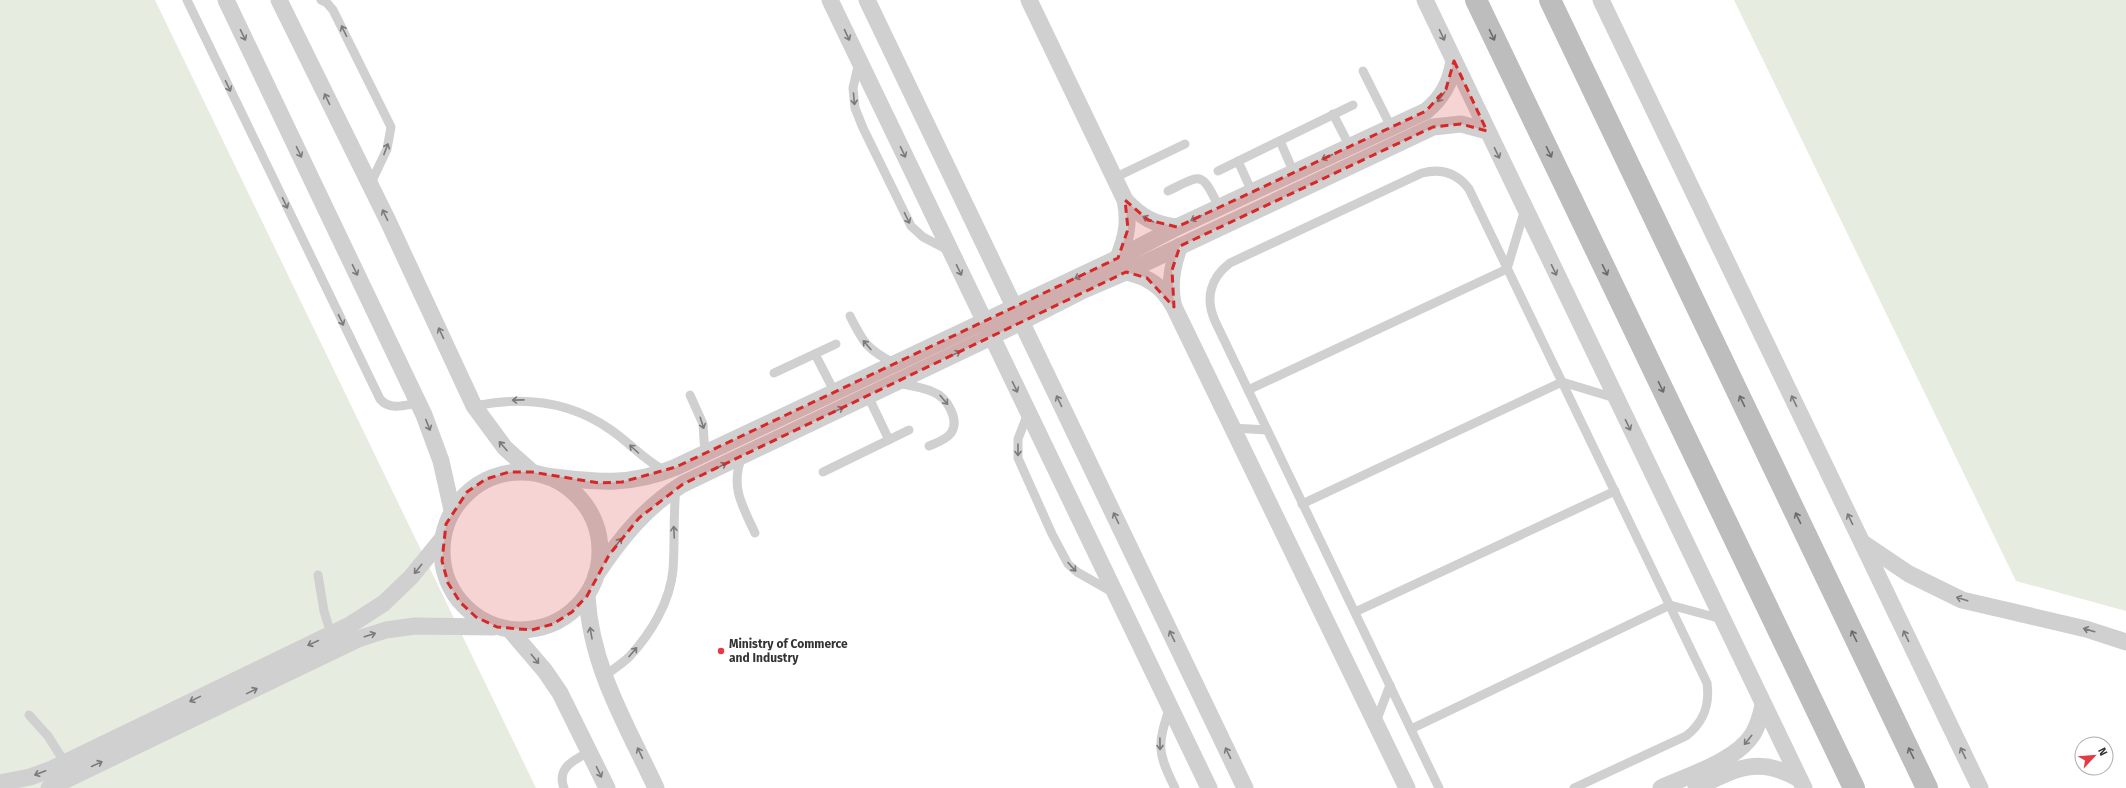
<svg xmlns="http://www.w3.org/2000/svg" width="2126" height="788" font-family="'Fira Sans',sans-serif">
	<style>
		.green { fill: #e6ecdf }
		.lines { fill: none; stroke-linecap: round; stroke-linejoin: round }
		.service { stroke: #d0d0d0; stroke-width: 9 }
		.minor { stroke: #d0d0d0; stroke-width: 17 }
		.secondary { stroke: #bdbdbd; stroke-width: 22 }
		.oneway { stroke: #7a7a7a }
		.oneway2 { stroke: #6a6a6a }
		.marked { fill: #d62828; fill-opacity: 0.2; stroke: #d62828; stroke-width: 3; stroke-dasharray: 8 5; stroke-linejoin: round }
		.poi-dot { fill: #e63946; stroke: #fff; stroke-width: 1.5 }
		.labels { text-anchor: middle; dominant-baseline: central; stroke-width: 4; stroke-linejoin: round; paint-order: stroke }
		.poi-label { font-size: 12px; font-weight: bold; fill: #333; stroke: #fff; text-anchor: start }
	</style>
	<rect width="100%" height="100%" fill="#fff"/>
	<!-- green -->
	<g class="green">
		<polygon points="0,0 155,0 536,788 0,788"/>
		<polygon points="1734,0 2126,0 2126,611 2016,581"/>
	</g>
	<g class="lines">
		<!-- service -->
		<g class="service">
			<path d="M 187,0 L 380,399 C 390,411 405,405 419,403"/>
			<polyline points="321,0 327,3 333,10 391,127 387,149 370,185"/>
			<polyline points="859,62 853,88 855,108 863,128 911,226 923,237 948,250"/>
			<polyline points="1363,71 1391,127"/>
			<polyline points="1333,114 1350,147"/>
			<polyline points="1280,141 1294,173"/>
			<polyline points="1238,161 1252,192"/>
			<polyline points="1218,171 1353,105"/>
			<polyline points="1114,178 1185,144"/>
			<path d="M 1168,191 C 1203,174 1201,171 1219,207"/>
			<path d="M 850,316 C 864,344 867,349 895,364"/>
			<polyline points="815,354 835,393"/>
			<polyline points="774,373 836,344"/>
			<path d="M 897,383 C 908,385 922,387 933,392 C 947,397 960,420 951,433 C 946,440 936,443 929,446"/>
			<polyline points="1248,390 1507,269 1525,209"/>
			<polyline points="690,395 703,424 705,454"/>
			<polyline points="868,396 889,440"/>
			<path d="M 474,406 C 523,396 570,401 611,430 C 630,443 644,460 665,471"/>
			<polyline points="1028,413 1018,439 1018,458 1052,534 1068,564 1077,572 1114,593"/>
			<polyline points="1233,428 1267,430"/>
			<path d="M 742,456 C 730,487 742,505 755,533"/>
			<polyline points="823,472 909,430"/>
			<polyline points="1302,504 1562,382 1615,398"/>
			<polyline points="318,575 324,611 331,634"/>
			<polyline points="1355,612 1615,491"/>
			<path d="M 603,677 C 612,670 622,664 630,656 C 651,633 670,602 673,570 C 675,543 673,515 676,488"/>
			<path d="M 1170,707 C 1157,745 1157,752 1175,788"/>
			<polyline points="29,715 48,736 65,763"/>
			<polyline points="1376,722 1390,685"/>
			<polyline points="1411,729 1670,605 1722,619"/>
			<path d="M 564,788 C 556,768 575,759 589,752"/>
			<path d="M 1439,788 L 1215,321 C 1205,299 1210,278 1230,263 L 1422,173 C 1441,168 1457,173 1469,189 L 1707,683 C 1710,705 1704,722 1686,736 L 1574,788"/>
		</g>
		<!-- minor -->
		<g class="minor">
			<polyline points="226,0 424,415 441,461 452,510"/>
			<polyline points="279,0 388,221 474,406 505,448 532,472"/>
			<polyline points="830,0 1209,788"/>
			<polyline points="867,0 1245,788"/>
			<path d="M 1029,0 L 1125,200 C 1130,222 1126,238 1118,258"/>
			<polyline points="1425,0 1804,788"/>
			<polyline points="1601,0 1980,788"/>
			<path d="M 1125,200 C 1141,217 1155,225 1177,227"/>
			<path d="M 1126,272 C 1149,277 1163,287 1174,307 L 1407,788"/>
			<path d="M 1173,303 C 1169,283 1172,265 1180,246"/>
			<circle cx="521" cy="551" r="79"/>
			<path d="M 546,476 C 594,482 629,487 676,467 L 1118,258 L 1177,227 L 1426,111 C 1443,97 1450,83 1454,61"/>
			<polyline points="1863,543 1909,574 1962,600 2086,629 2126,642"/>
			<path d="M 596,575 C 620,539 646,506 683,484 L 991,337 L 1084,290 L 1126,272 L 1433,127 L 1461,124 L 1487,131"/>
			<path d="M 587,596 C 591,667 626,724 656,788"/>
			<polyline points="510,630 545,671 560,693 607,788"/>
			<polyline points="0,783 30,777 52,769 350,625 384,603 411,577 442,539"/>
			<polyline points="49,788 358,639 386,630 415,626 494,627"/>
			<path d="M 1661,788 C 1689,775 1736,761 1753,734 C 1758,725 1761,715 1763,705"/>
			<path d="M 1696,788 C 1735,769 1758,755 1799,779"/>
		</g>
		<!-- secondary -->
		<g class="secondary">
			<polyline points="1476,0 1854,788"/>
			<polyline points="1550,0 1927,788"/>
		</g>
	</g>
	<!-- one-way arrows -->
	<defs><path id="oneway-shaft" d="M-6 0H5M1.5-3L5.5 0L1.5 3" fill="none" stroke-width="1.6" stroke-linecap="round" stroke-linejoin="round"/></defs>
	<g class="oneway">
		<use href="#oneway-shaft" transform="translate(344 31) rotate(-116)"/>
		<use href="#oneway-shaft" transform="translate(243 35) rotate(64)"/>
		<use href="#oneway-shaft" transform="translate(847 35) rotate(65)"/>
		<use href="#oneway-shaft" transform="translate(1442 35) rotate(64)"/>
		<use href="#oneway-shaft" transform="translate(228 86) rotate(64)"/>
		<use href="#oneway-shaft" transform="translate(1441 97) rotate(127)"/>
		<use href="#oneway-shaft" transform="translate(327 99) rotate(-116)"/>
		<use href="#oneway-shaft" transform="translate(854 99) rotate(85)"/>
		<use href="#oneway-shaft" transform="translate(386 149) rotate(-69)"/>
		<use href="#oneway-shaft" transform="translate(299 152) rotate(64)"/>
		<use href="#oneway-shaft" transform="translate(903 152) rotate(64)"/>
		<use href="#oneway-shaft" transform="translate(1497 153) rotate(64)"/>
		<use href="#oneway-shaft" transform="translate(1327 157) rotate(155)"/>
		<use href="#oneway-shaft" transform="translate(285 203) rotate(64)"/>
		<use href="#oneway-shaft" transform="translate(385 215) rotate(-116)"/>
		<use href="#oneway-shaft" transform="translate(907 218) rotate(64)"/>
		<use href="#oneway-shaft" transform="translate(1196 218) rotate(155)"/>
		<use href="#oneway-shaft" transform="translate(1148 219) rotate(-152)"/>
		<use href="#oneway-shaft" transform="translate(355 270) rotate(64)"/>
		<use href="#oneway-shaft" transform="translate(959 270) rotate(64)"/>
		<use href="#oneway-shaft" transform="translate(1554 270) rotate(64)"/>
		<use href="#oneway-shaft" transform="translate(1080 276) rotate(155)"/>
		<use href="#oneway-shaft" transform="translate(341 320) rotate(64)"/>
		<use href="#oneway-shaft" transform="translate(441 333) rotate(-115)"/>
		<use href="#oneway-shaft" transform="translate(867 345) rotate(-131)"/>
		<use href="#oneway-shaft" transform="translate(955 354) rotate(-26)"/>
		<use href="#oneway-shaft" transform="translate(1015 387) rotate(64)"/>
		<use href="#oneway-shaft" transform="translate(518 400) rotate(179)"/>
		<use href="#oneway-shaft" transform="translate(944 400) rotate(50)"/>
		<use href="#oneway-shaft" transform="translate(1059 401) rotate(-116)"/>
		<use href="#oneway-shaft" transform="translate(1794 401) rotate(-116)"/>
		<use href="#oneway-shaft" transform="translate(838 410) rotate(-25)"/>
		<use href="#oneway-shaft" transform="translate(702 423) rotate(72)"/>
		<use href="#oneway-shaft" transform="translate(428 425) rotate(68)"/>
		<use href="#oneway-shaft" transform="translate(1628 425) rotate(64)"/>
		<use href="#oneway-shaft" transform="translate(503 446) rotate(-131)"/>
		<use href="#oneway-shaft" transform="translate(634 449) rotate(-138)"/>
		<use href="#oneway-shaft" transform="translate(1018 450) rotate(90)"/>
		<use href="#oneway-shaft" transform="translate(721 466) rotate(-26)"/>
		<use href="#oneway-shaft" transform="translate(1116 518) rotate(-116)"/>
		<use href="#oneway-shaft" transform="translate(1850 519) rotate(-116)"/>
		<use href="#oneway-shaft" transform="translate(674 532) rotate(-93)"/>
		<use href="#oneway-shaft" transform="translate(618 543) rotate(-54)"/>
		<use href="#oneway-shaft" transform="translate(1072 567) rotate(48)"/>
		<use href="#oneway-shaft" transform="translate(418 569) rotate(129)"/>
		<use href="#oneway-shaft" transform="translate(1962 599) rotate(-162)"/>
		<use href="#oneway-shaft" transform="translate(2089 630) rotate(-164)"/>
		<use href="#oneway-shaft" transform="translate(591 633) rotate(-100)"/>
		<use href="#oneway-shaft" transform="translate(370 635) rotate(-18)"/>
		<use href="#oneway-shaft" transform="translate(1172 636) rotate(-116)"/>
		<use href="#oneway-shaft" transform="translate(1906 636) rotate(-116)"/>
		<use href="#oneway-shaft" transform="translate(313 643) rotate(155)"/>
		<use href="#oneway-shaft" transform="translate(633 652) rotate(-50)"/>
		<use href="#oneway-shaft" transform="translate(535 659) rotate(51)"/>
		<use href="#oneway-shaft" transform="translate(252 691) rotate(-26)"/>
		<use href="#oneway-shaft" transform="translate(195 699) rotate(154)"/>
		<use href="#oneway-shaft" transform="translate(1748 740) rotate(129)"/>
		<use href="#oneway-shaft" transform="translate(1160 744) rotate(89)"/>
		<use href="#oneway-shaft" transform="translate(640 753) rotate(-115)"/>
		<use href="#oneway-shaft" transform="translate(1228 753) rotate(-116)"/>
		<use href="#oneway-shaft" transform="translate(1963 753) rotate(-116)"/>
		<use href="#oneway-shaft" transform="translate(97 764) rotate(-25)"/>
		<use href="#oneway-shaft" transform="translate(599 772) rotate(64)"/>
		<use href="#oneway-shaft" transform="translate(40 773) rotate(159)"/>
	</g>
	<g class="oneway2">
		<use href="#oneway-shaft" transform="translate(1492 35) rotate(64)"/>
		<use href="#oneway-shaft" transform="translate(1549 152) rotate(64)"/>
		<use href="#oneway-shaft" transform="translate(1605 270) rotate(64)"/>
		<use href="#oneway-shaft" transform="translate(1661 387) rotate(64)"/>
		<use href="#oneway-shaft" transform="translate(1742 401) rotate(-116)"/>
		<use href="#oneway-shaft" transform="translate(1798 518) rotate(-116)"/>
		<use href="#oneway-shaft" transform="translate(1854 636) rotate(-116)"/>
		<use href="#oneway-shaft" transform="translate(1911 753) rotate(-116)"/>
	</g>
	<!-- marked area -->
	<path class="marked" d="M 1454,61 L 1487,131 L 1461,124 L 1433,127 L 1180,246 L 1172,270 L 1174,307 L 1147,278 L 1126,272 L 683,484 L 639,518 L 609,555 L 587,596 L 572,612 L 553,624 L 532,630 L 497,627 L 476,617 L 460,602 L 448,583 L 442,561 L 446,524 L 467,492 L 486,479 L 509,472 L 532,472 L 599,483 L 622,482 L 676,467 L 1118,258 L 1128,229 L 1125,200 L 1148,220 L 1177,227 L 1426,111 L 1446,89 Z"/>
	<!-- markers -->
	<circle class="poi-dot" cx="721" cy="651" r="4"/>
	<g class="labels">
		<!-- poi labels -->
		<g class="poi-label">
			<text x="729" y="644">Ministry of Commerce<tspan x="729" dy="14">and Industry</tspan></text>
		</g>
	</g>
	<!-- north arrow -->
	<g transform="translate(2094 756) rotate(64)"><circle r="19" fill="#ffffff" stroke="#adadad"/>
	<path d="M0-3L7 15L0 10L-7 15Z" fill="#e63946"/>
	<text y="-6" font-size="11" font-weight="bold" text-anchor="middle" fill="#333333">N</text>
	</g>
</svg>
